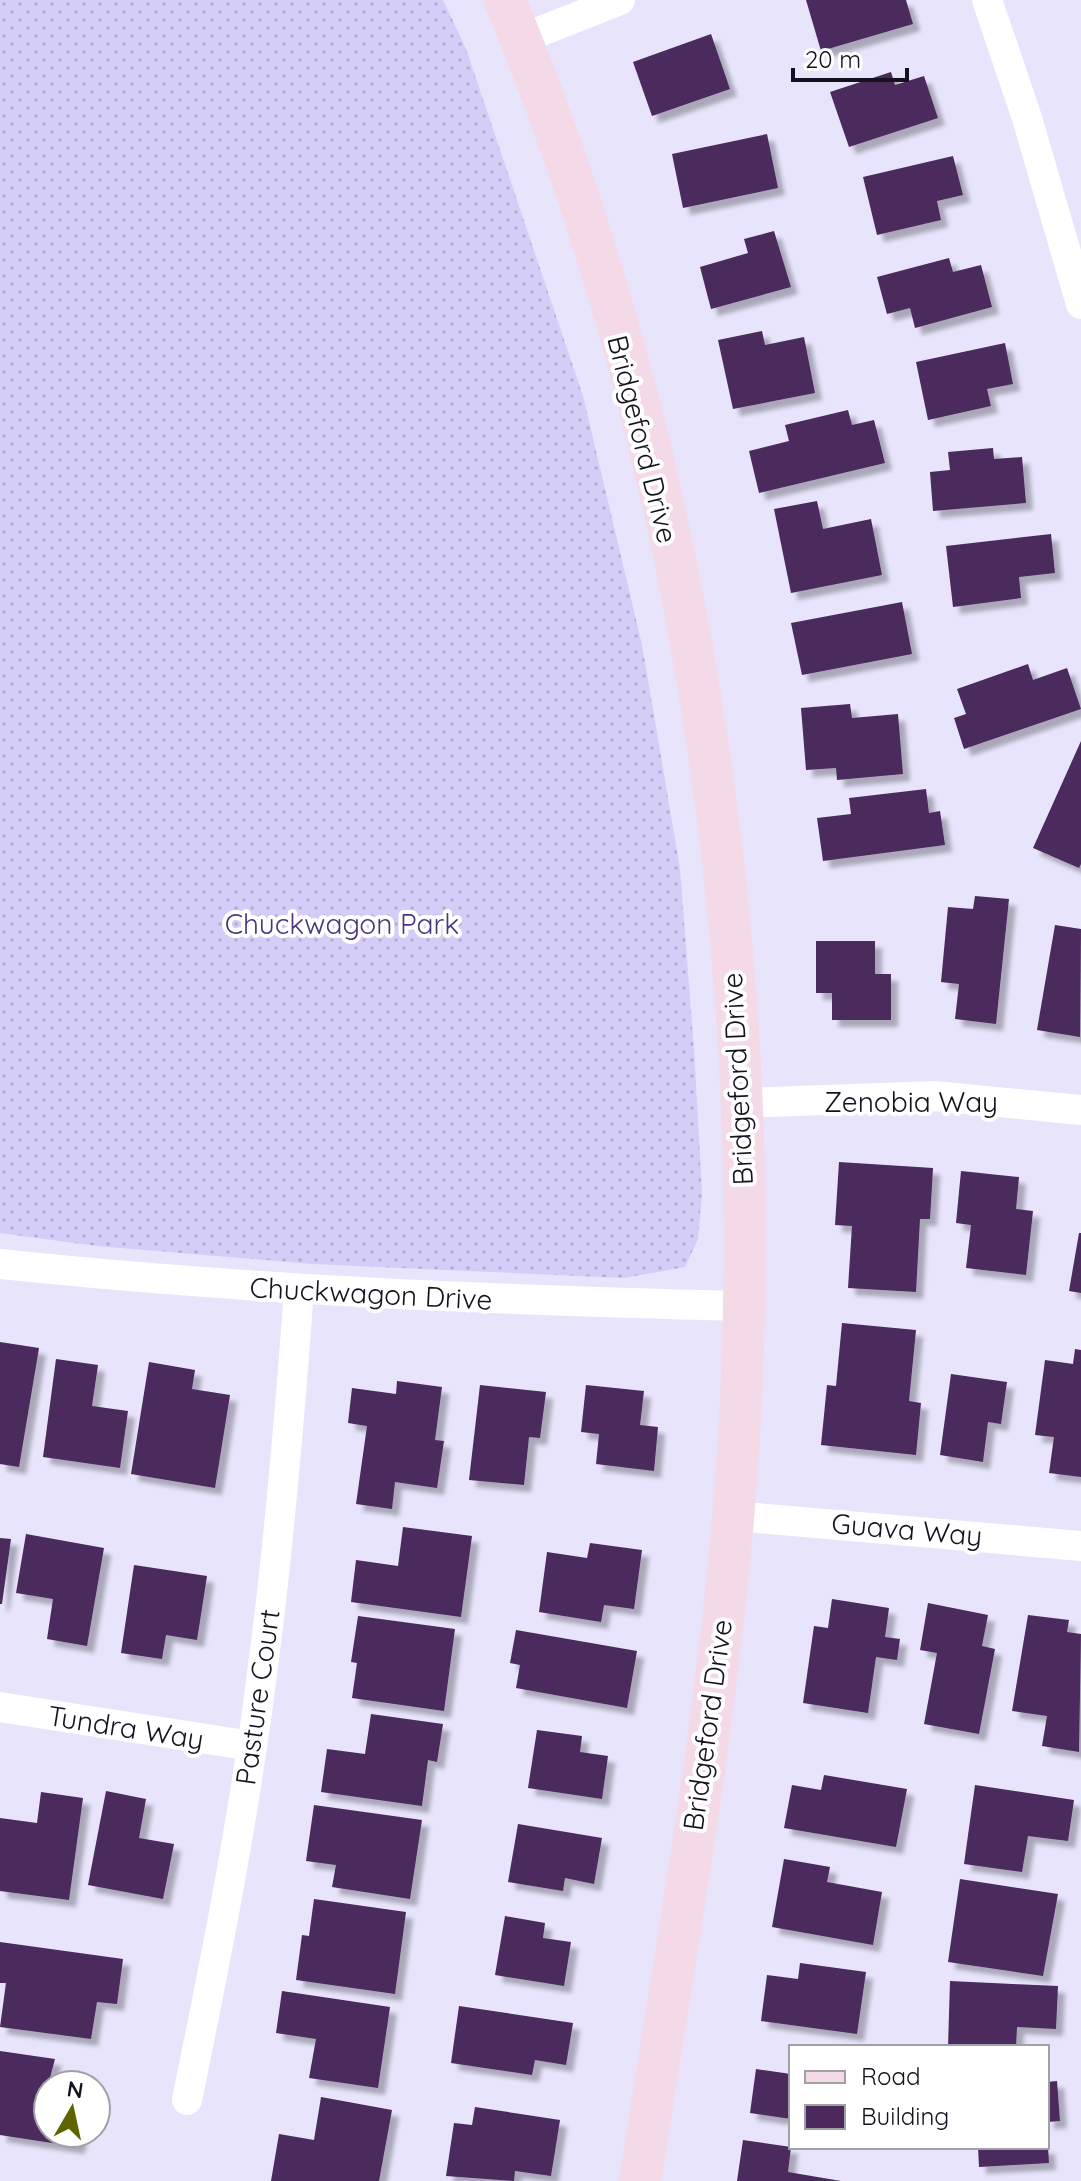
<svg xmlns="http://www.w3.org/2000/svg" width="1081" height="2181" font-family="Quicksand,sans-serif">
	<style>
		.grass { fill: url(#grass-dots) }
		.building { fill: #4b295d; filter: url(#shadow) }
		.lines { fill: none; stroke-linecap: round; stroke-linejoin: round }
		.street { stroke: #fff; stroke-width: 30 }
		.secondary { stroke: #f4dae6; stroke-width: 42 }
		.labels { text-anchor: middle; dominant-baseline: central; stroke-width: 8; stroke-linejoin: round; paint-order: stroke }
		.street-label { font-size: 28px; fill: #14121f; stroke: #fff }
		.park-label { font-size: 28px; fill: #4a3582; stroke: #fff }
	</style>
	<defs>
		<pattern id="grass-dots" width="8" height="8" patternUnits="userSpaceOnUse" patternTransform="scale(2)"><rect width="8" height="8" fill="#d4cdf8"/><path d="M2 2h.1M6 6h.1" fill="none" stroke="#b5afd4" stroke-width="1.8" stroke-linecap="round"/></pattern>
		<filter id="shadow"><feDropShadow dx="7" dy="7" stdDeviation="2" flood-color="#0004"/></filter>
	</defs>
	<rect width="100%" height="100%" fill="#e7e4fb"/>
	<!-- grass -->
	<polygon class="grass" points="0,0 443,0 466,49 583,396 642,645 680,869 694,1050 702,1193 698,1239 685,1267 624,1278 313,1264 97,1246 0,1233"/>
	<!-- building -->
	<g class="building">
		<polygon points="806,0 906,0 913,24 821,51"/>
		<polygon points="711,34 730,89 652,116 633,62"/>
		<polygon points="891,72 895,85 924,76 938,118 849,147 830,92"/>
		<polygon points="767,134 778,188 683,208 672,154"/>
		<polygon points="953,156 963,195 937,201 941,220 877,235 863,177"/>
		<polygon points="774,231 791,287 711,309 700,267 748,253 744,239"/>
		<polygon points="949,258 953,272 981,265 992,307 915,328 910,308 887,314 877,277"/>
		<polygon points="762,331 765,345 804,337 815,393 733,409 718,340"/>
		<polygon points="1005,343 1013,384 987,389 991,406 928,420 916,362"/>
		<polygon points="848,410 852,425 874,420 885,463 759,493 749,451 789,441 785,425"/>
		<polygon points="993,448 994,459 1022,457 1026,503 933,511 930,472 950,470 948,452"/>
		<polygon points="817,501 823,529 871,519 882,575 791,593 774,509"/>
		<polygon points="1051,534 1055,573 1019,577 1021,598 953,607 946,546"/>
		<polygon points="902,602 912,654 802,675 791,623"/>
		<polygon points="1028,664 1033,680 1067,668 1081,709 964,749 954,718 966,714 957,689"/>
		<polygon points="850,704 852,718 898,714 903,774 837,780 836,768 806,770 801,708"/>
		<polygon points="1081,741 1081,864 1079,868 1033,848"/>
		<polygon points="926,789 929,813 940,811 945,845 823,861 817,818 851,814 849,798"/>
		<polygon points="975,896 1009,899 996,1024 955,1019 959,984 941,982 948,907 973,909"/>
		<polygon points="1055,925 1081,929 1080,1037 1037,1030"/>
		<polygon points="816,941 875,941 875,974 891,974 891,1020 832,1020 832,993 816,993"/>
		<polygon points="839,1162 933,1168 930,1219 920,1219 916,1292 848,1288 852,1226 835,1225"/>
		<polygon points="961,1171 1019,1177 1016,1209 1033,1211 1026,1275 966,1268 971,1225 956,1223"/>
		<polygon points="1079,1233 1081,1233 1081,1293 1069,1291"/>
		<polygon points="842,1323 916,1330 909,1401 921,1403 916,1455 821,1445 827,1385 836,1386"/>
		<polygon points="0,1342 39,1348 19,1467 0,1464"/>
		<polygon points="1075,1349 1081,1350 1081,1477 1049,1473 1054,1437 1035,1435 1045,1360 1073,1364"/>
		<polygon points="56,1359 98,1365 92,1406 128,1411 120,1468 43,1457"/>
		<polygon points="149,1362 195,1370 192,1389 230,1395 215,1488 131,1474"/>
		<polygon points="951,1374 1007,1382 1001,1424 988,1422 983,1462 940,1455"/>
		<polygon points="397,1381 442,1387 435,1440 444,1441 437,1488 395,1482 392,1509 356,1504 367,1426 348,1423 352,1388 396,1394"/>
		<polygon points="480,1385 546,1392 540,1438 529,1437 524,1485 469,1480"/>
		<polygon points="586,1385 644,1391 640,1425 658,1427 654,1471 596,1464 599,1434 581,1432"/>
		<polygon points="403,1527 472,1536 461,1617 351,1602 356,1560 398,1566"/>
		<polygon points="26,1534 104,1548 87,1646 47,1639 53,1599 16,1593"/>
		<polygon points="0,1538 11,1539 2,1604 0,1604"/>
		<polygon points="590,1543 642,1550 634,1609 604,1605 601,1622 539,1612 547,1552 587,1558"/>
		<polygon points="134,1565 207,1576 197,1640 166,1635 162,1659 121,1653"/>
		<polygon points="832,1599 889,1608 885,1637 900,1639 897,1660 876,1657 868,1713 803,1703 814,1626 828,1628"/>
		<polygon points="928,1603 988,1615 982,1646 995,1649 979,1734 924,1724 937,1653 920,1650"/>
		<polygon points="1028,1615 1069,1620 1067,1632 1081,1634 1079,1752 1042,1746 1047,1716 1012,1711"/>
		<polygon points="358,1616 455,1629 444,1711 352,1698 357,1663 351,1662"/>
		<polygon points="516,1630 637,1651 627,1708 516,1688 520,1665 510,1663"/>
		<polygon points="371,1714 443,1724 437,1762 428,1760 422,1806 321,1792 327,1749 365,1754"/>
		<polygon points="537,1730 582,1736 580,1752 608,1756 602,1799 528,1788"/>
		<polygon points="824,1775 907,1789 896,1847 784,1828 792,1785 821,1790"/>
		<polygon points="975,1785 1074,1800 1068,1841 1028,1836 1022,1872 964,1864"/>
		<polygon points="106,1791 146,1799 139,1838 174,1844 163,1899 88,1885"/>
		<polygon points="41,1792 83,1798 69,1900 0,1891 0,1818 37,1823"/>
		<polygon points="314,1805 422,1820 410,1899 332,1887 336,1865 306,1861"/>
		<polygon points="518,1824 602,1838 594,1884 565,1878 563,1891 508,1882"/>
		<polygon points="784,1859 830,1867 827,1882 882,1892 873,1945 772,1927"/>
		<polygon points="960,1879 1058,1894 1043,1976 948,1962"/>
		<polygon points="314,1899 406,1912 395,1994 296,1980 302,1935 309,1936"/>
		<polygon points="505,1916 545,1923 543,1938 571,1942 564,1986 495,1975"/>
		<polygon points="0,1942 123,1959 117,2004 97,2002 91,2039 0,2027 6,1983 0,1983"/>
		<polygon points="800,1963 866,1972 857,2034 761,2021 767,1975 798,1979"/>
		<polygon points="950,1981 1058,1986 1056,2029 1017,2027 1016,2047 948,2047"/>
		<polygon points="282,1991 390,2007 378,2088 309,2078 316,2039 276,2033"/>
		<polygon points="459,2006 573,2023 566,2065 535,2060 532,2075 451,2063"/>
		<polygon points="0,2051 55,2059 48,2085 48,2133 80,2133 78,2147 0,2135"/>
		<polygon points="756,2069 791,2074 791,2119 750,2113"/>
		<polygon points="1057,2081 1060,2121 1047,2122 1047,2082"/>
		<polygon points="321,2097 392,2110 379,2181 271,2181 279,2134 314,2140"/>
		<polygon points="475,2107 560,2120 551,2176 515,2171 514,2181 446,2176 454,2123 472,2125"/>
		<polygon points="743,2140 791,2147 788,2172 841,2181 737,2181"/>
		<polygon points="978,2147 1048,2147 1049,2163 979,2167"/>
	</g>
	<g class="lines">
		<!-- street -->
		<g class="street">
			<polyline points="987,0 1027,118 1081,304"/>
			<polyline points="521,39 620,0"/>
			<polyline points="741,1103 935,1096 1081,1110"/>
			<path d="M 0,1264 C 247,1290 494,1300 743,1306"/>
			<polyline points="733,1516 1081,1546"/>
			<polyline points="0,1707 252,1746"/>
			<path d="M 187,2100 C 217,1954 246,1807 264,1658 C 280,1536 290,1413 299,1290"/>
		</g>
		<!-- secondary -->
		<path class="secondary" d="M 505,0 C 699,470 776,1013 733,1519 C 714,1741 674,1961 640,2181"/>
	</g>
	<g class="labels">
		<!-- street labels -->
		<g class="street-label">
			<text transform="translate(643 439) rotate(76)">Bridgeford Drive</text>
			<text transform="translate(737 1079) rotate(-93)">Bridgeford Drive</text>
			<text x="911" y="1101">Zenobia Way</text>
			<text transform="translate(371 1293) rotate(3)">Chuckwagon Drive</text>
			<text transform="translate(907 1529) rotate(5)">Guava Way</text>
			<text transform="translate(257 1697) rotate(-82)">Pasture Court</text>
			<text transform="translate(707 1725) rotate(-82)">Bridgeford Drive</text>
			<text transform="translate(126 1727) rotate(9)">Tundra Way</text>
		</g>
		<!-- park labels -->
		<g class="park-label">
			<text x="342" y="923">Chuckwagon Park</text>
		</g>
	</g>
	<!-- legend -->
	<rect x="789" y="2045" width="260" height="104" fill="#ffffff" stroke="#a1a0a5" stroke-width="2"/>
	<rect x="805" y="2071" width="40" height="12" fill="#f4dae6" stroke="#a1a0a5" stroke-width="2"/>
	<text x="861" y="2085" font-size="24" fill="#14121f">Road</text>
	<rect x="805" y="2105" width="40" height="24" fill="#4b295d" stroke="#a1a0a5" stroke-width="2"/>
	<text x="861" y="2125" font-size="24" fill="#14121f">Building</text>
	<!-- north arrow -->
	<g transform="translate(72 2109) rotate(9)"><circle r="38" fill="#ffffff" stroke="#a1a0a5" stroke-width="2"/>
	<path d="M0-6L14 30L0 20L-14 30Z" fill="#606400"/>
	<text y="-12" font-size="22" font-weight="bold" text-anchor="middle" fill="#14121f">N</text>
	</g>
	<!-- scale -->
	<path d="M793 68v12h114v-12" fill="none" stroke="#14121f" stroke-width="4"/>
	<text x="805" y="68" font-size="24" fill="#14121f" stroke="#ffffff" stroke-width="6" paint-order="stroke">20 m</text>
</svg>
